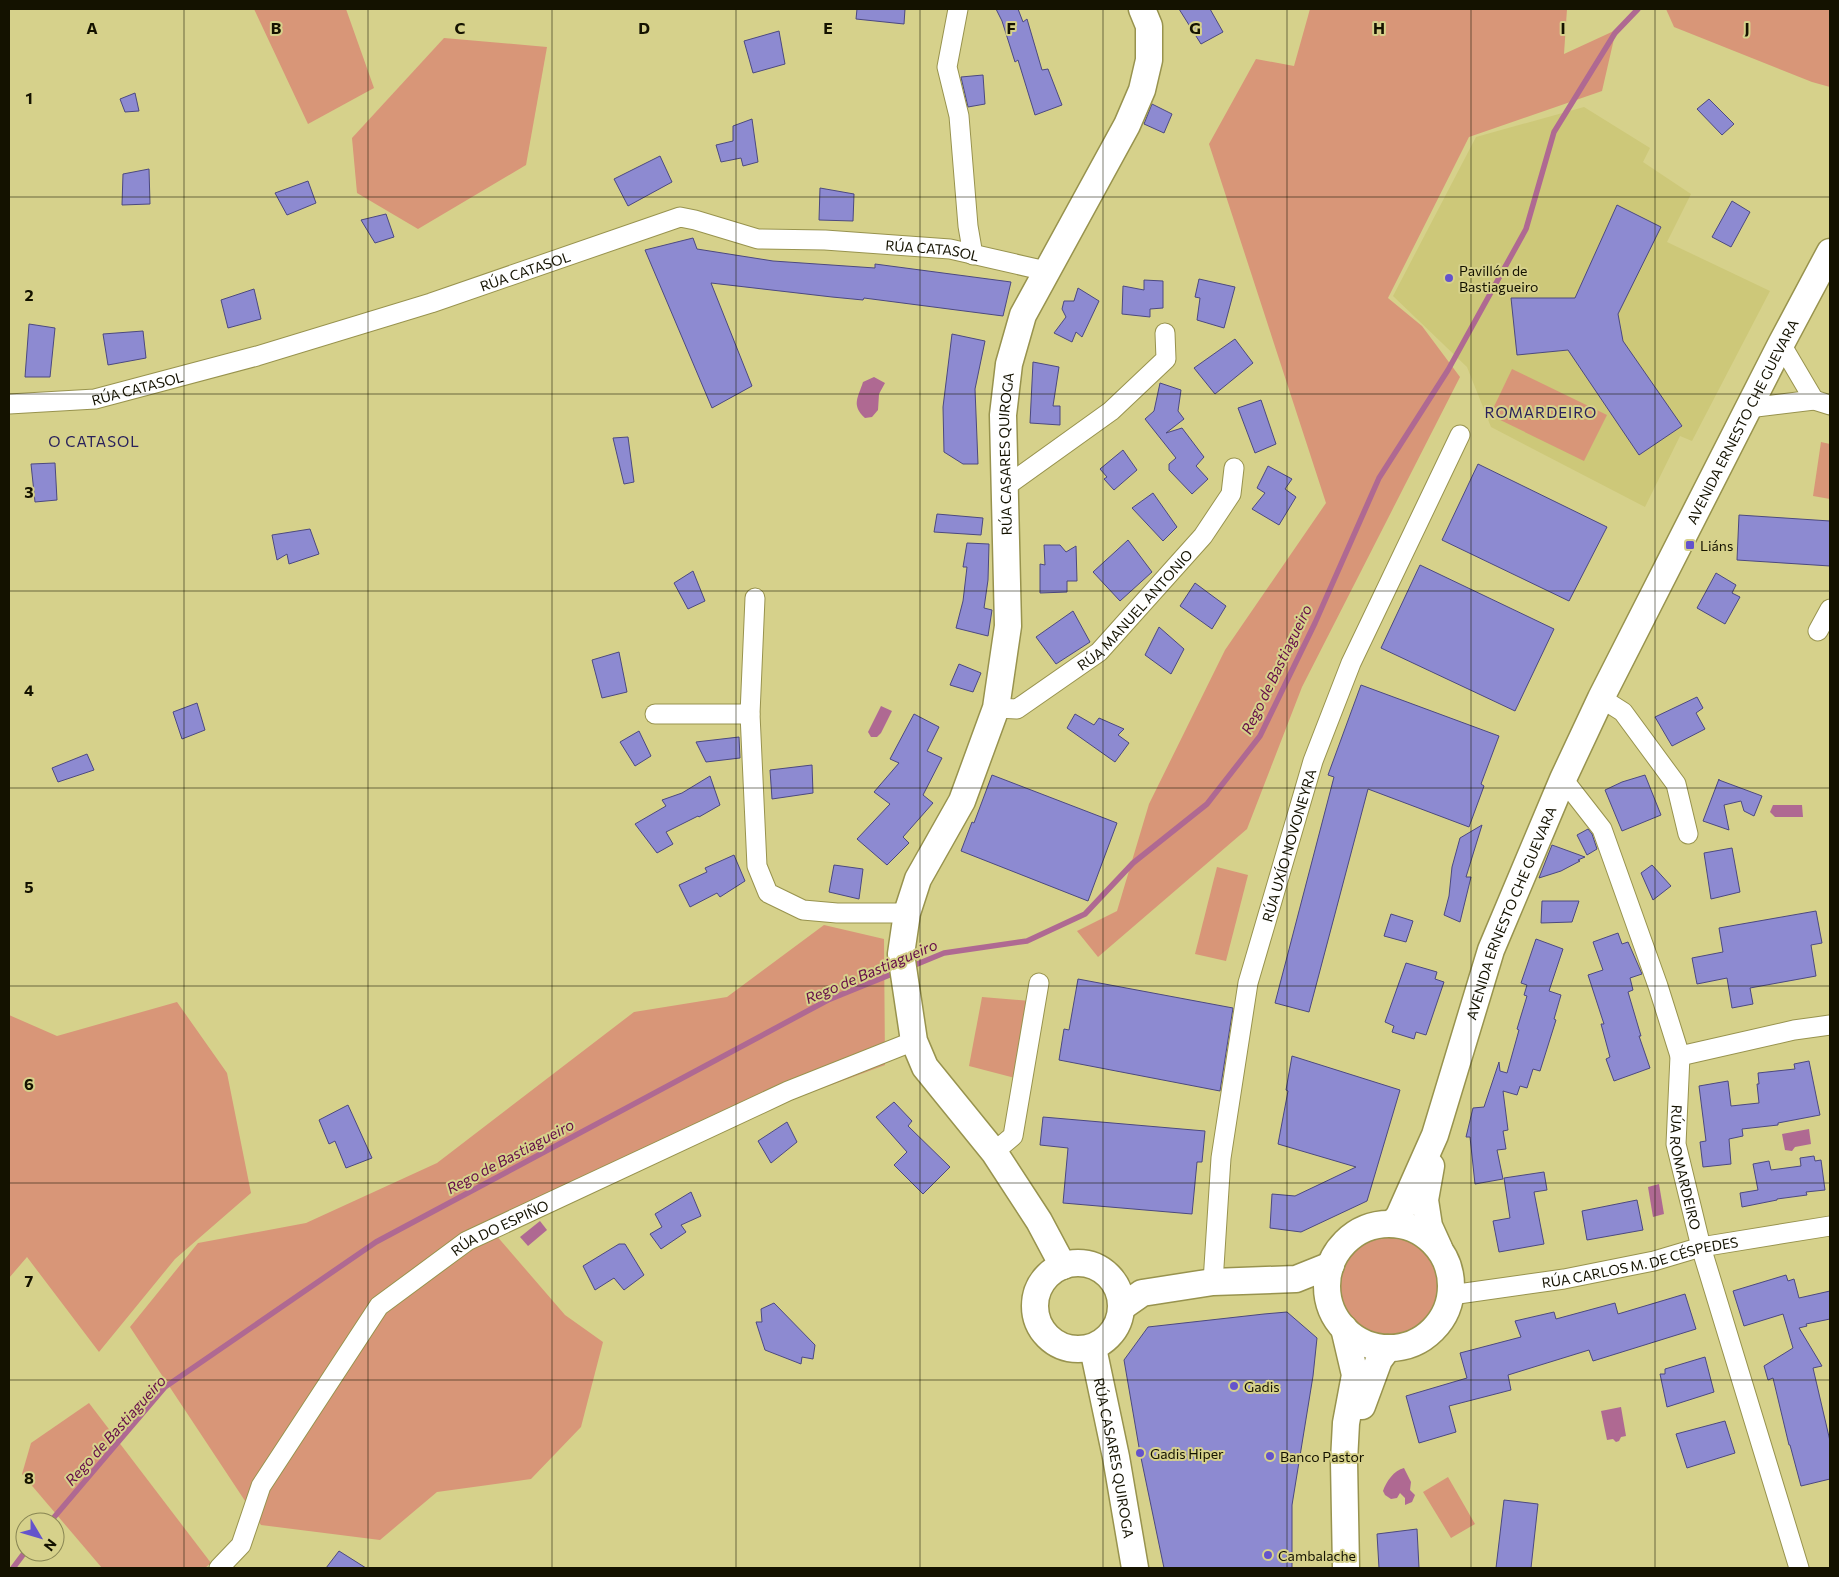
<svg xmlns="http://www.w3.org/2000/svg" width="1839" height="1577" font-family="Commissioner,sans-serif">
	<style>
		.built { fill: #cdc879 }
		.green { fill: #d89678 }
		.water { fill: #af6992 }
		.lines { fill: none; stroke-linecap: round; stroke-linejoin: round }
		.stream { stroke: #af6992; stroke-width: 5.5 }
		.building { fill: #8d8ad1; stroke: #4c4980 }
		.street-casing { stroke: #98934e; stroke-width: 21 }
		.secondary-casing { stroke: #98934e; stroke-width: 29 }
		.street { stroke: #fff; stroke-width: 19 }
		.secondary { stroke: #fff; stroke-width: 26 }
		.grid { fill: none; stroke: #141200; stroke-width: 1; stroke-opacity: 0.55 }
		.poi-dot { fill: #6453cc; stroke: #d6d18b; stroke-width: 2 }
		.labels { text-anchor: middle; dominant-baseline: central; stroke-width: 4; stroke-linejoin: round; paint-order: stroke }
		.street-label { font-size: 14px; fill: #141200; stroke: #d6d18b }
		.poi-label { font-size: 14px; fill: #141200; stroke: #d6d18b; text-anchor: start }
		.neighbourhood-label { font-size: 15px; letter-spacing: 1px; fill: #29215b; stroke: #d6d18b }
		.water-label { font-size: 15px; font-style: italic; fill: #640c48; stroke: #d6d18b }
		.grid-label { font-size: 16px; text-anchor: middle; font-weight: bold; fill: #141200; stroke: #d6d18b; stroke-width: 4; stroke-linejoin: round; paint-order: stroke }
	</style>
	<rect width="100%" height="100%" fill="#d6d18b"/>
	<!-- built -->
	<polygon class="built" points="1584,107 1650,148 1643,162 1691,194 1667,242 1770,291 1692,441 1680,436 1645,507 1491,427 1467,367 1393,296 1476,137"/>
	<!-- green -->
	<g class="green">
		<polygon points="254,9 346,9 374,88 308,124"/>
		<polygon points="1310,9 1567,9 1564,54 1616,30 1602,91 1469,137 1388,298 1422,326 1460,377 1302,687 1247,829 1098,957 1077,931 1117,911 1149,804 1225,650 1326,503 1209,144 1256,59 1294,66"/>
		<polygon points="1666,9 1830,9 1830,87 1812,82 1674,27"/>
		<polygon points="444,38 547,47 526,165 418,229 357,193 352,138"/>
		<polygon points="1512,369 1607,415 1584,461 1490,415"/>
		<polygon points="1821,442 1830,444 1830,499 1813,496"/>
		<polygon points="1217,867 1248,875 1226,961 1195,954"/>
		<polygon points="824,925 884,939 885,1065 718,1127 495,1234 565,1315 603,1342 581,1427 531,1479 437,1492 380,1540 261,1525 130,1327 198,1243 306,1223 437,1163 634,1012 727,997"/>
		<polygon points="982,997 1030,1001 1015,1078 969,1066"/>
		<polygon points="177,1002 227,1073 251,1193 175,1259 99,1352 27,1257 9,1278 9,1015 57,1036"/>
		<circle cx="1391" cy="1287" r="51"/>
		<polygon points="89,1403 211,1563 205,1568 102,1568 22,1474 31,1443"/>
		<polygon points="1448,1477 1475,1524 1451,1538 1423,1492"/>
	</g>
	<!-- water -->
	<g class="water">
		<path d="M 874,377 L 885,383 L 879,394 L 878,410 L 872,417 L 865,418 C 851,405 858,398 863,382 Z"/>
		<polygon points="881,706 892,711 881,733 877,737 871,737 868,732"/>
		<polygon points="1773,805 1802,805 1803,817 1775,817 1770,812"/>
		<polygon points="1809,1129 1811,1144 1795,1147 1792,1151 1785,1150 1782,1134"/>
		<polygon points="1659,1184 1664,1214 1653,1217 1648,1187"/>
		<polygon points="540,1221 547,1230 528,1246 520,1237"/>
		<polygon points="1621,1407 1626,1436 1621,1437 1619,1441 1616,1442 1613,1439 1607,1440 1601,1411"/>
		<path d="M 1404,1468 L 1411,1482 L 1410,1490 L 1415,1495 L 1412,1502 L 1405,1505 L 1405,1498 L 1400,1493 L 1397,1498 L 1391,1499 L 1385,1495 L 1383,1491 C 1386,1482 1394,1470 1404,1468 Z"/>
	</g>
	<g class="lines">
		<!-- stream -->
		<g class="stream">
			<polyline points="910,967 944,953 1027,941 1085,914 1133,863 1207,804 1260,736 1315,623 1379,478 1448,370 1526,229 1554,132 1615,33 1638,9"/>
			<polyline points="50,1522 165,1387 376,1242 828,1000 897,972"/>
			<polyline points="13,1568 25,1552"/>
		</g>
	</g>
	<!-- building -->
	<g class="building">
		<polygon points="857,9 905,9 904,24 856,19"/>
		<polygon points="996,9 1018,9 1023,22 1027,19 1042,70 1048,69 1062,105 1035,115 1018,60 1015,62 1002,21"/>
		<polygon points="1179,9 1210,9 1223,32 1201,44"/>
		<polygon points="779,31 785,64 753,73 744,41"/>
		<polygon points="983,75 985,104 968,107 961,77"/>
		<polygon points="135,93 139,111 125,112 120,99"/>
		<polygon points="1709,99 1734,124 1722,135 1697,109"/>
		<polygon points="1152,104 1172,114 1164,133 1144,124"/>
		<polygon points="752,119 758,162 743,166 741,158 721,162 716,145 733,141 733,126"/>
		<polygon points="660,156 672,182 628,206 614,179"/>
		<polygon points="149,169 150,204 122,205 123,174"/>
		<polygon points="308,181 316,203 287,215 275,193"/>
		<polygon points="820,188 854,194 853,221 819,220"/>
		<polygon points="1732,201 1750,212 1731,247 1712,237"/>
		<polygon points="1617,205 1661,227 1618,314 1623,341 1682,426 1639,455 1568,350 1517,355 1511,298 1575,298"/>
		<polygon points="386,214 394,237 375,243 361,220"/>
		<polygon points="693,238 697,249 773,261 875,268 875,264 1011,282 1003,316 864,298 863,300 832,297 711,283 752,386 712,408 645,250"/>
		<polygon points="1199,279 1235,287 1224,328 1197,320 1200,298 1195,297"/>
		<polygon points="1144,280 1163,281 1163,308 1150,309 1150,317 1122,314 1123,286 1144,290"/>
		<polygon points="1078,288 1099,301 1082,337 1076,332 1072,342 1054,333 1066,317 1062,309 1064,301 1074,301"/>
		<polygon points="254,289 261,319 228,328 221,300"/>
		<polygon points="29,324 55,328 50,377 25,377"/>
		<polygon points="143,331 146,358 108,365 103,334"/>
		<polygon points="952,334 985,341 975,389 978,464 963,464 944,452 943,407"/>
		<polygon points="1235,339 1253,363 1215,394 1194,368"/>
		<polygon points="1033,362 1059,367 1053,406 1060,406 1060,425 1030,423"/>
		<polygon points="1160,383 1181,390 1178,411 1184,419 1166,433 1182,428 1204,457 1196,466 1208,479 1192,494 1169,470 1169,464 1176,458 1145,419 1154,411"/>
		<polygon points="1261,400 1276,444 1255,453 1238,408"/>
		<polygon points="628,437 634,482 624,484 613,438"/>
		<polygon points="1123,450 1137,470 1114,490 1104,479 1107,477 1100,469"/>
		<polygon points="55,463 57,500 35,502 31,464"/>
		<polygon points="1478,464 1607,527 1569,601 1442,540"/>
		<polygon points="1268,466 1292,479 1285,489 1296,497 1279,525 1252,509 1265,493 1257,488"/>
		<polygon points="1153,493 1177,527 1163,541 1132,508"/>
		<polygon points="937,514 983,518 981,535 934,532"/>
		<polygon points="1739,515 1830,521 1830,566 1737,560"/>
		<polygon points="310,529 319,554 289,564 287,554 277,560 272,535"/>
		<polygon points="1128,540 1152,572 1120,601 1093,572"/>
		<polygon points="967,543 989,544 988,580 984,608 992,610 988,636 956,628 963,601 967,567 963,567"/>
		<polygon points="1044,545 1060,545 1066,552 1076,546 1077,581 1067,581 1067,592 1040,593 1040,564 1045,565"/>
		<polygon points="1420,565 1554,629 1515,711 1381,648"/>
		<polygon points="693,571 705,601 688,609 674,583"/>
		<polygon points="1716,573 1736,585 1732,593 1740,597 1725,624 1697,608"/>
		<polygon points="1195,583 1226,606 1212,629 1180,606"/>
		<polygon points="1073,611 1090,642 1056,664 1036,637"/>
		<polygon points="1159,627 1184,649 1171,674 1145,655"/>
		<polygon points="619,652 627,692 602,698 592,660"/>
		<polygon points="959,664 981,673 973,692 950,685"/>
		<polygon points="1361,685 1499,736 1481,784 1484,786 1469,827 1368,789 1309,1012 1275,1003 1334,777 1328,775"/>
		<polygon points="1697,697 1703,708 1696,713 1705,729 1672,746 1655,717"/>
		<polygon points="197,703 205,730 182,739 173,712"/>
		<polygon points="914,714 939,727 927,751 942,758 923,795 933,803 903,837 909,843 887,865 857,839 890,804 874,792 899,763 890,759"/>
		<polygon points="1075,714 1094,725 1099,718 1124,729 1118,735 1129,743 1115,762 1067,728"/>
		<polygon points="639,731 651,756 635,766 620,742"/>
		<polygon points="739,737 740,758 706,762 696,742"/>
		<polygon points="87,754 94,770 58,782 52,768"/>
		<polygon points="812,765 813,793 772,799 770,770"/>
		<polygon points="992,775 1117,823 1088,901 961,851 972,822 974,823"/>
		<polygon points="1645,775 1661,815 1622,831 1605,790 1622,782"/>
		<polygon points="710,776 720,805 699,817 698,816 666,832 673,844 657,853 635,824 666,806 662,800 682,793"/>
		<polygon points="1719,779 1719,780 1762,796 1754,816 1744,811 1741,801 1724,805 1729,830 1703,821"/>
		<polygon points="1482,825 1466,877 1471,877 1460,922 1444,915 1449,896 1452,867 1460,838"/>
		<polygon points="1588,829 1592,834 1597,849 1587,855 1577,835"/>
		<polygon points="1552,845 1585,857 1578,860 1580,861 1561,871 1539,878"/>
		<polygon points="1732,848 1740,892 1711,899 1704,853"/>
		<polygon points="734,855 745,881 720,897 717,893 690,907 679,885 707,872 705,868"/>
		<polygon points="834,865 863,869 859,899 829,892"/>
		<polygon points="1652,865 1671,886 1653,900 1641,873"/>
		<polygon points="1542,901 1579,901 1572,922 1541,923"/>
		<polygon points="1816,911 1822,943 1811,945 1816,976 1750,988 1753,1004 1732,1008 1727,978 1697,984 1692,958 1723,952 1719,928"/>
		<polygon points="1391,914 1413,921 1406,942 1384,936"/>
		<polygon points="1618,933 1622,944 1628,942 1642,974 1630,978 1633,990 1628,992 1641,1036 1639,1036 1650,1068 1614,1081 1606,1059 1610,1057 1601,1024 1604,1024 1588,975 1603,970 1593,942"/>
		<polygon points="1536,939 1563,949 1549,991 1561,995 1554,1019 1556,1020 1540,1071 1533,1069 1527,1088 1520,1086 1517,1095 1503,1091 1508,1130 1503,1131 1506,1149 1497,1150 1503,1179 1475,1184 1470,1137 1466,1137 1473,1108 1484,1107 1499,1062 1500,1071 1507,1073 1519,1030 1517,1029 1527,996 1524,995 1527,985 1521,983"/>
		<polygon points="1406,963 1437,972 1435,979 1444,982 1426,1035 1416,1032 1414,1039 1392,1032 1394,1026 1385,1022"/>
		<polygon points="1078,979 1233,1008 1220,1091 1059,1060 1064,1029 1069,1030"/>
		<polygon points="1292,1056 1400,1090 1367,1201 1301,1232 1270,1228 1272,1194 1295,1196 1356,1167 1278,1144 1288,1091 1286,1090"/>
		<polygon points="1809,1061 1820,1115 1778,1123 1778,1125 1742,1129 1743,1136 1729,1139 1731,1164 1703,1167 1700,1142 1706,1141 1699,1086 1728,1081 1731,1106 1759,1103 1757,1084 1759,1084 1758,1073 1795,1069 1794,1064"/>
		<polygon points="894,1102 912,1121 908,1126 950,1167 923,1194 894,1165 907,1152 876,1117"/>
		<polygon points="348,1105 372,1158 346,1168 335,1141 329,1144 319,1120"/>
		<polygon points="1043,1117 1205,1131 1202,1162 1197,1162 1192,1214 1063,1203 1068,1148 1040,1145"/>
		<polygon points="787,1122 797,1142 771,1163 758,1141"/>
		<polygon points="1814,1156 1815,1161 1821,1160 1825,1190 1806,1192 1807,1195 1777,1199 1777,1200 1742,1207 1740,1193 1758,1190 1753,1164 1769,1161 1771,1170 1801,1166 1800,1158"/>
		<polygon points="1544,1172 1547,1190 1534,1192 1544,1244 1499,1252 1493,1221 1510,1218 1504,1178"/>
		<polygon points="691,1192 701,1216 681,1225 686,1232 661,1249 650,1234 662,1227 655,1214"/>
		<polygon points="1637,1200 1643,1230 1587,1240 1582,1211"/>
		<polygon points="619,1244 625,1244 644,1275 624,1290 614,1278 595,1290 583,1266"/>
		<polygon points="1786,1275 1788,1281 1794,1279 1799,1298 1830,1291 1830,1319 1806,1324 1807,1326 1799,1328 1822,1366 1813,1368 1830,1441 1830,1479 1801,1486 1790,1445 1789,1445 1773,1378 1768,1380 1764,1366 1793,1348 1783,1314 1744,1326 1733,1291"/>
		<polygon points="1685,1294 1696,1329 1593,1361 1589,1350 1508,1375 1511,1390 1449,1406 1456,1432 1419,1443 1406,1396 1467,1378 1460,1353 1521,1337 1515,1321 1554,1312 1556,1319 1615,1303 1618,1314"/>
		<polygon points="774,1303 815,1345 813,1359 802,1357 801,1364 765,1350 756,1322 762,1322 761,1309"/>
		<polygon points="1287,1312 1317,1338 1313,1376 1292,1505 1292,1568 1164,1568 1140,1453 1124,1360 1148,1327 1264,1314"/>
		<polygon points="1705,1357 1714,1392 1667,1407 1660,1374 1665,1374 1665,1369"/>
		<polygon points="1725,1421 1735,1453 1687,1468 1676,1434"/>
		<polygon points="1504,1500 1538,1504 1531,1568 1496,1568"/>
		<polygon points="1417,1529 1419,1568 1379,1568 1377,1534"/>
		<polygon points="339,1551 366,1568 326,1568"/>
	</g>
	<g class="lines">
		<defs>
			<g id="street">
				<polyline points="958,9 947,67 959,116 968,226 973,255"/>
				<polyline points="1781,344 1814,400"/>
				<path id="s1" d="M 9,404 L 95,399 L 257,356 L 431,303 L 680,217 L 695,220 L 758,239 L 825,240 L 950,249 L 1046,271"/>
				<polyline points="1748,408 1814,400 1830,405"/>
				<polyline points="1005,487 1111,411 1166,359 1165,333"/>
				<polyline points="755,598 750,714 757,866 768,893 803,910 837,913 907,913"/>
				<polyline points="1818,631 1830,609"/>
				<polyline points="1601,698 1623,712 1676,784 1688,834"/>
				<path id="s2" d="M 996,708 L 1017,709 L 1099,652 L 1203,536 L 1231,494 L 1234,468"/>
				<polyline points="655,714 750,714"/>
				<path id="s3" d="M 1563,779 L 1602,829 L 1658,986 L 1680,1056 L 1676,1144 L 1701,1247 L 1799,1568"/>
				<polyline points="1680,1056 1794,1030 1830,1025"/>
				<polyline points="994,1152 1013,1136 1039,983"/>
				<path id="s4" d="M 1213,1282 L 1221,1158 L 1248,983 L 1313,761 L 1351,663 L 1460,435"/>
				<path id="s5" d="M 1451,1295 L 1564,1279 L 1654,1261 L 1701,1247 L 1830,1226"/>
				<path id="s6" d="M 219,1568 L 241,1545 L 261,1486 L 379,1306 L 467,1241 L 788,1091 L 914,1041"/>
			</g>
			<g id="secondary">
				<polyline points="1431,1166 1425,1200 1429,1226 1439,1248"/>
				<path id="s7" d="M 1392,1224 L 1399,1216 L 1435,1135 L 1491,950 L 1563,779 L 1601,698 L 1781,344 L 1830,252"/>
				<circle cx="1389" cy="1286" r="62"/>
				<circle cx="1078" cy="1306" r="43"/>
				<path id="s8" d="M 1063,1266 L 1039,1221 L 994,1152 L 925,1067 L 914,1041 L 901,954 L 907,913 L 918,879 L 962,801 L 996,708 L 1008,626 L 1003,415 L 1009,364 L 1023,315 L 1127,125 L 1142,90 L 1149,60 L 1149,26 L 1142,9"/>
				<polyline points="1122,1307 1142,1293 1213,1282 1296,1279 1331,1265"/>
				<polyline points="1344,1328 1355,1375 1346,1423 1344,1461 1346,1568"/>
				<path id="s9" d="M 1093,1348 L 1116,1457 L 1135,1568"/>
				<polyline points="1362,1406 1379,1360 1388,1348"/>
			</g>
		</defs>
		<!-- street casing -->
		<use href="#street" class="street-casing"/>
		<!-- secondary casing -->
		<use href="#secondary" class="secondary-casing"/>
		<!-- street -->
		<use href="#street" class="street"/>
		<!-- secondary -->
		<use href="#secondary" class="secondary"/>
	</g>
	<!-- grid -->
	<path class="grid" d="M 184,9 L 184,1568M 368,9 L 368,1568M 552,9 L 552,1568M 736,9 L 736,1568M 920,9 L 920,1568M 1103,9 L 1103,1568M 1287,9 L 1287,1568M 1471,9 L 1471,1568M 1655,9 L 1655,1568M 9,197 L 1830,197M 9,394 L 1830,394M 9,591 L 1830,591M 9,788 L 1830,788M 9,986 L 1830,986M 9,1183 L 1830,1183M 9,1380 L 1830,1380"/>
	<!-- markers -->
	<g class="poi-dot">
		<circle cx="1449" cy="278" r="5"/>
		<rect x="1685" y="540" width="10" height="10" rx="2.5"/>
		<circle cx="1234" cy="1386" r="5"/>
		<circle cx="1140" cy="1453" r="5"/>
		<circle cx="1270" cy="1456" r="5"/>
		<circle cx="1268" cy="1555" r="5"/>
	</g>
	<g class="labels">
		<!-- street labels -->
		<g class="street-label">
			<text stroke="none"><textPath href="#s1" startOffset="955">RÚA CATASOL</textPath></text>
			<text stroke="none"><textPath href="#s1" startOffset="535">RÚA CATASOL</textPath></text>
			<text stroke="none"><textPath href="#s1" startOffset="130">RÚA CATASOL</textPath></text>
			<text stroke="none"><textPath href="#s7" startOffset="878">AVENIDA ERNESTO CHE GUEVARA</textPath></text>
			<text stroke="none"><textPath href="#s8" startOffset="880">RÚA CASARES QUIROGA</textPath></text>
			<text stroke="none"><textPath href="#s2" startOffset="176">RÚA MANUEL ANTONIO</textPath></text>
			<text stroke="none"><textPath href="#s4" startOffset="445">RÚA UXÍO NOVONEYRA</textPath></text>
			<text stroke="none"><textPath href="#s7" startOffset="334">AVENIDA ERNESTO CHE GUEVARA</textPath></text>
			<text stroke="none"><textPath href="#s3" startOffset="416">RÚA ROMARDEIRO</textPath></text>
			<text stroke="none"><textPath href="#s6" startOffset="454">RÚA DO ESPIÑO</textPath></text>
			<text stroke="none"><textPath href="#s5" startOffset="192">RÚA CARLOS M. DE CÉSPEDES</textPath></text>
			<text stroke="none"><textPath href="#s9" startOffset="112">RÚA CASARES QUIROGA</textPath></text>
		</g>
		<!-- poi labels -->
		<g class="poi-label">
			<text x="1459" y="270">Pavillón de<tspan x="1459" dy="16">Bastiagueiro</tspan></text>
			<text x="1700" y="545">Liáns</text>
			<text x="1244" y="1386">Gadis</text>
			<text x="1150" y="1453">Gadis Hiper</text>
			<text x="1280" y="1456">Banco Pastor</text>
			<text x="1278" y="1555">Cambalache</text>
		</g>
		<!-- neighbourhood labels -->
		<g class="neighbourhood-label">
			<text x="1541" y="412">ROMARDEIRO</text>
			<text x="94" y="441">O CATASOL</text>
		</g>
		<!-- water labels -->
		<g class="water-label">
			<text transform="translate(1276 669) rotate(-64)">Rego de Bastiagueiro</text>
			<text transform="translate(871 971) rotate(-23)">Rego de Bastiagueiro</text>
			<text transform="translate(510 1156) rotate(-28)">Rego de Bastiagueiro</text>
			<text transform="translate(115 1430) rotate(-48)">Rego de Bastiagueiro</text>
		</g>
	</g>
	<g class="grid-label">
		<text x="92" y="34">A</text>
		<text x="276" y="34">B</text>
		<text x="460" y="34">C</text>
		<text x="644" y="34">D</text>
		<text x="828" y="34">E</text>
		<text x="1011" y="34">F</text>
		<text x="1195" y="34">G</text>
		<text x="1379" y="34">H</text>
		<text x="1563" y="34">I</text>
		<text x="1747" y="34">J</text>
		<text x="29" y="104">1</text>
		<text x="29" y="301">2</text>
		<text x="29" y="498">3</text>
		<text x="29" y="696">4</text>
		<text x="29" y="893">5</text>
		<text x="29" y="1090">6</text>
		<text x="29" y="1287">7</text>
		<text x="29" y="1484">8</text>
	</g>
	<!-- border -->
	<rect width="1839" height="1577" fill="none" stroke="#141200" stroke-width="20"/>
	<!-- north arrow -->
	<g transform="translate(40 1537) rotate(128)"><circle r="24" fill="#d6d18b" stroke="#888553"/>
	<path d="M0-4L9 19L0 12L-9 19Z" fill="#6453cc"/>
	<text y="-8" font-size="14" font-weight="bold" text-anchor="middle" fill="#141200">N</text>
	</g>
</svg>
